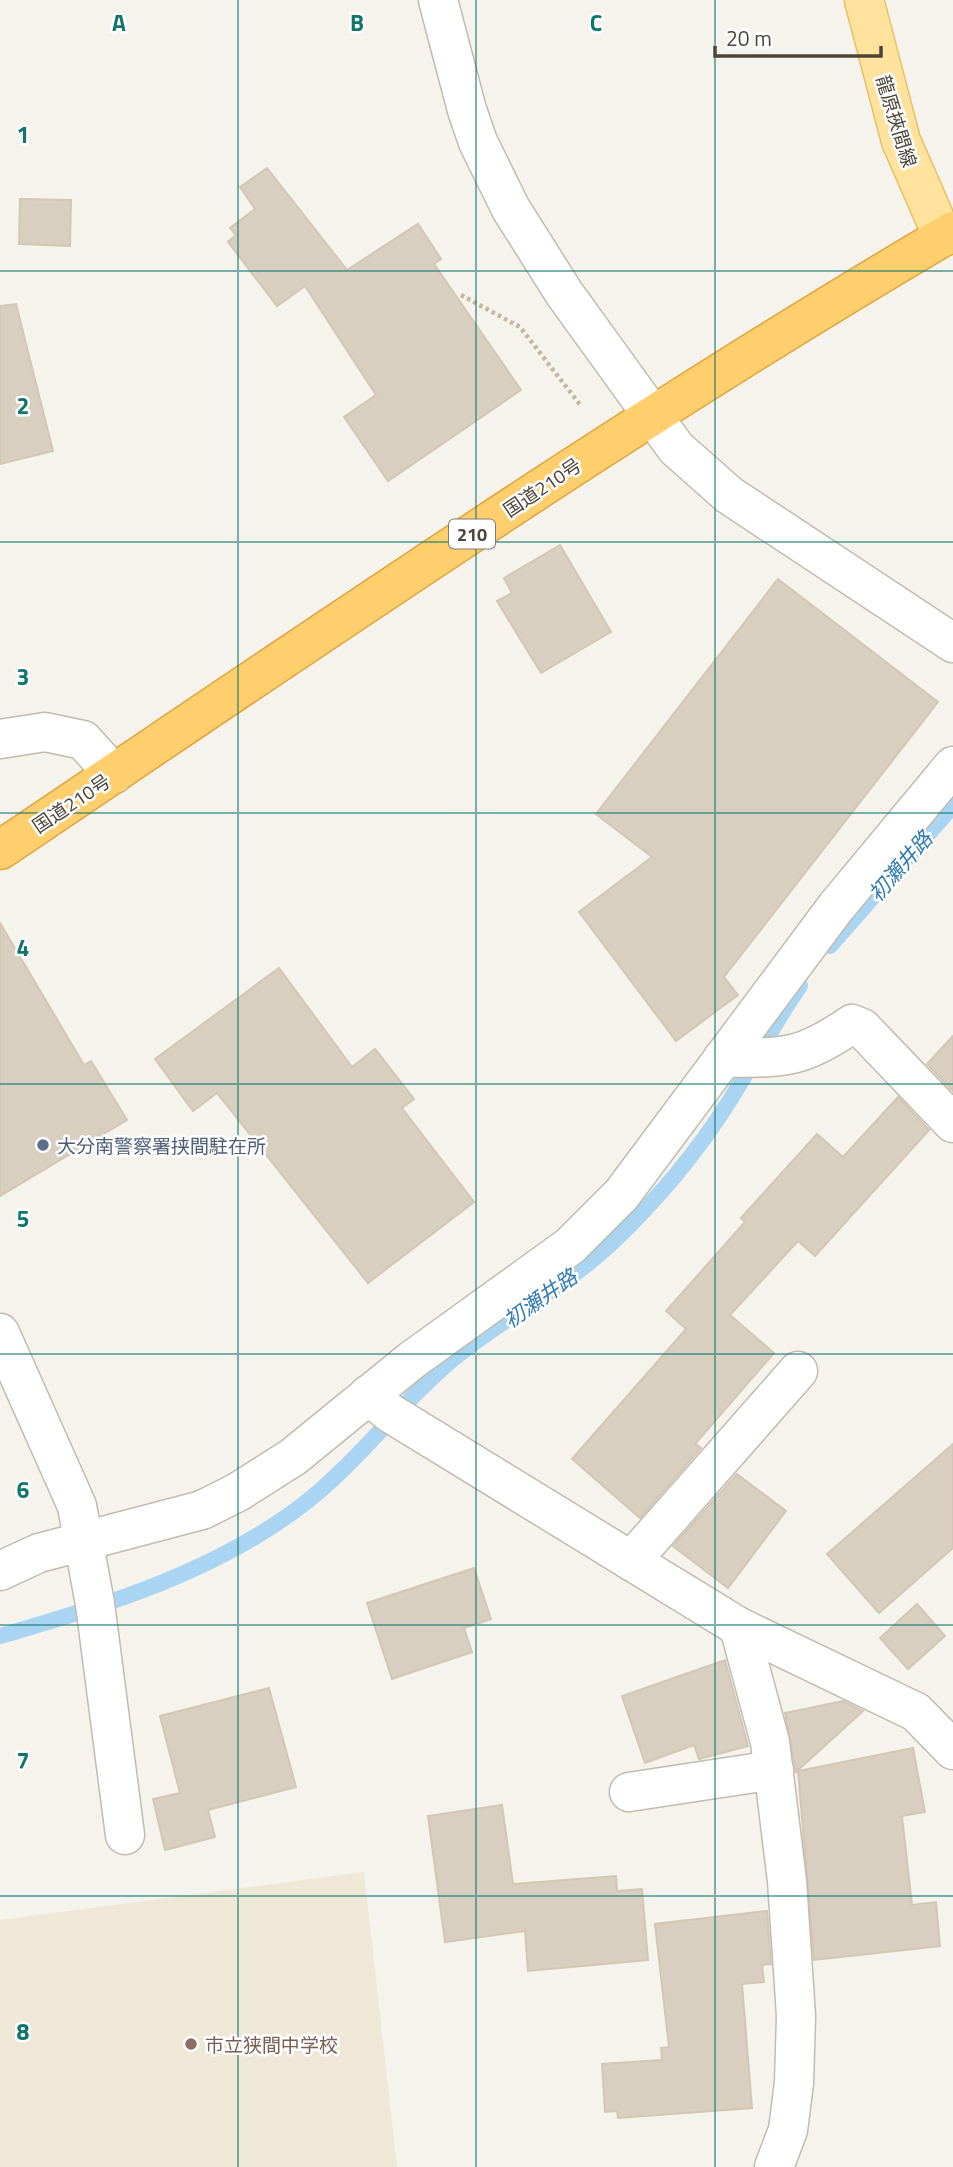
<svg xmlns="http://www.w3.org/2000/svg" width="953" height="2167" font-family="'Titillium Web','Noto Sans JP',sans-serif">
	<style>
		.education { fill: #efe8d6 }
		.lines { fill: none; stroke-linecap: round; stroke-linejoin: round }
		.stream { stroke: #a9d4f2; stroke-width: 16 }
		.building { fill: #d8cfc1; stroke: #d3c7b4; stroke-width: 2 }
		.minor-casing { stroke: #c2bbae; stroke-width: 41 }
		.major-casing { stroke: #e6c16a; stroke-width: 41 }
		.highway-casing { stroke: #e0a43c; stroke-width: 41 }
		.path { stroke: #c4b79f; stroke-width: 4.5; stroke-dasharray: 3.5 3.5; stroke-linecap: butt }
		.minor { stroke: #fff; stroke-width: 38 }
		.major { stroke: #ffe39c; stroke-width: 38 }
		.highway { stroke: #ffcf6e; stroke-width: 38 }
		.grid { fill: none; stroke: #0f766e; stroke-width: 2; stroke-opacity: 0.55 }
		.service-dot { fill: #5c6f8a; stroke: #fff; stroke-width: 2.5 }
		.education-dot { fill: #8d6e63; stroke: #fff; stroke-width: 2.5 }
		.labels { text-anchor: middle; dominant-baseline: central; stroke-width: 5; stroke-linejoin: round; paint-order: stroke }
		.shield { fill: #fff; stroke: #817c74; stroke-width: 2 }
		.shield-label { font-size: 18px; font-weight: bold; fill: #4b4439 }
		.street-label { font-size: 19px; fill: #4b4439; stroke: #fff }
		.service-label { font-size: 19px; fill: #4e5e75; stroke: #fff; text-anchor: start }
		.education-label { font-size: 19px; fill: #785e54; stroke: #fff; text-anchor: start }
		.water-label { font-size: 21px; font-style: italic; fill: #2e7ab2; stroke: #fff }
		.grid-label { font-size: 23px; text-anchor: middle; font-weight: bold; fill: #0f766e; stroke: #fff; stroke-width: 5; stroke-linejoin: round; paint-order: stroke }
	</style>
	<rect width="100%" height="100%" fill="#f6f3ec"/>
	<!-- education -->
	<polygon class="education" points="364,1872 397,2167 0,2167 0,1920"/>
	<g class="lines">
		<!-- stream -->
		<g class="stream">
			<polyline points="830,946 953,806"/>
			<path d="M 0,1636 C 105,1606 218,1571 305,1503 C 360,1460 400,1403 453,1359 C 504,1317 564,1288 612,1243 C 656,1201 698,1151 730,1100 C 754,1062 774,1023 800,986"/>
		</g>
	</g>
	<!-- building -->
	<g class="building">
		<polygon points="267,168 347,270 418,224 441,259 434,264 521,390 388,481 344,417 376,395 305,286 277,306 228,242 236,235 230,228 255,209 240,187"/>
		<polygon points="20,199 71,200 70,246 19,244"/>
		<polygon points="16,304 53,451 0,464 0,306"/>
		<polygon points="560,545 611,632 541,673 497,601 512,593 504,578"/>
		<polygon points="778,579 938,702 724,977 738,995 676,1041 579,912 652,857 596,814"/>
		<polygon points="0,923 84,1065 91,1061 127,1120 0,1196"/>
		<polygon points="279,968 352,1067 375,1049 414,1099 402,1108 474,1202 368,1283 217,1093 193,1111 155,1059"/>
		<polygon points="953,1036 953,1091 927,1064"/>
		<polygon points="898,1097 929,1130 815,1256 798,1241 730,1315 774,1353 695,1444 701,1448 640,1518 572,1459 686,1329 666,1311 745,1222 741,1218 817,1134 843,1157"/>
		<polygon points="953,1444 953,1548 879,1613 827,1554"/>
		<polygon points="737,1474 786,1511 728,1588 673,1546"/>
		<polygon points="474,1568 491,1619 464,1628 472,1652 392,1679 367,1603"/>
		<polygon points="917,1604 945,1636 908,1669 880,1638"/>
		<polygon points="725,1660 748,1746 699,1759 694,1745 645,1763 622,1696"/>
		<polygon points="269,1688 296,1787 208,1810 215,1837 165,1850 153,1799 180,1793 160,1716"/>
		<polygon points="843,1701 863,1711 796,1772 785,1713"/>
		<polygon points="913,1748 925,1812 902,1816 912,1905 936,1902 940,1946 814,1960 798,1771"/>
		<polygon points="502,1805 513,1884 616,1876 617,1891 642,1889 648,1960 528,1971 525,1931 445,1942 428,1816"/>
		<polygon points="767,1911 771,1964 762,1965 764,1982 742,1984 752,2108 618,2118 617,2111 605,2112 602,2064 662,2060 661,2048 669,2047 655,1924"/>
	</g>
	<g class="lines">
		<defs>
			<g id="minor">
				<polyline points="438,0 467,110 478,142 511,209 564,293 676,448 729,495 953,643"/>
				<polyline points="0,739 45,732 83,740 114,774"/>
				<path d="M 723,1058 C 785,1057 800,1060 852,1024 L 862,1028 L 953,1123"/>
				<polyline points="0,1333 77,1506 95,1604 125,1835"/>
				<polyline points="368,1395 390,1413 739,1627 916,1712 953,1750"/>
				<polyline points="631,1561 798,1371"/>
				<polyline points="0,1571 39,1553 202,1510 238,1492 293,1457 412,1360 570,1246 622,1194 836,907 953,766"/>
				<polyline points="739,1627 770,1742 787,1881 796,2016 794,2083 788,2130 774,2167"/>
				<polyline points="629,1792 774,1770"/>
			</g>
			<polyline id="major" points="864,0 901,141 943,237"/>
			<path id="highway" d="M 0,850 C 314,639 626,423 953,231"/>
		</defs>
		<!-- minor casing -->
		<use href="#minor" class="minor-casing"/>
		<!-- major casing -->
		<use href="#major" class="major-casing"/>
		<!-- highway casing -->
		<use href="#highway" class="highway-casing"/>
		<!-- path -->
		<polyline class="path" points="461,295 520,327 581,406"/>
		<!-- minor -->
		<use href="#minor" class="minor"/>
		<!-- major -->
		<use href="#major" class="major"/>
		<!-- highway -->
		<use href="#highway" class="highway"/>
	</g>
	<!-- grid -->
	<path class="grid" d="M 238,0 L 238,2167M 476,0 L 476,2167M 715,0 L 715,2167M 0,271 L 953,271M 0,542 L 953,542M 0,813 L 953,813M 0,1084 L 953,1084M 0,1354 L 953,1354M 0,1625 L 953,1625M 0,1896 L 953,1896"/>
	<!-- markers -->
	<circle class="service-dot" cx="43" cy="1145" r="7"/>
	<circle class="education-dot" cx="191" cy="2044" r="7"/>
	<g class="labels">
		<!-- shield labels -->
		<rect class="shield" x="449" y="519.5" width="46" height="29" rx="5"/>
		<g class="shield-label">
			<text x="472" y="534">210</text>
		</g>
		<!-- street labels -->
		<g class="street-label">
			<text transform="translate(897 121) rotate(73)">龍原挾間線</text>
			<text transform="translate(542 487) rotate(-34)">国道210号</text>
			<text transform="translate(71 803) rotate(-34)">国道210号</text>
		</g>
		<!-- service labels -->
		<g class="service-label">
			<text x="57" y="1145">大分南警察署挟間駐在所</text>
		</g>
		<!-- education labels -->
		<g class="education-label">
			<text x="205" y="2044">市立狭間中学校</text>
		</g>
		<!-- water labels -->
		<g class="water-label">
			<text transform="translate(900 866) rotate(-49)">初瀬井路</text>
			<text transform="translate(540 1298) rotate(-35)">初瀬井路</text>
		</g>
	</g>
	<g class="grid-label">
		<text x="119" y="31">A</text>
		<text x="357" y="31">B</text>
		<text x="596" y="31">C</text>
		<text x="23" y="143">1</text>
		<text x="23" y="414">2</text>
		<text x="23" y="685">3</text>
		<text x="23" y="956">4</text>
		<text x="23" y="1227">5</text>
		<text x="23" y="1498">6</text>
		<text x="23" y="1769">7</text>
		<text x="23" y="2040">8</text>
	</g>
	<!-- scale -->
	<path d="M715 46v10h166v-10" fill="none" stroke="#4b4439" stroke-width="3.5"/>
	<text x="726" y="46" font-size="21" fill="#4b4439" stroke="#ffffff" stroke-width="5" paint-order="stroke">20 m</text>
</svg>
